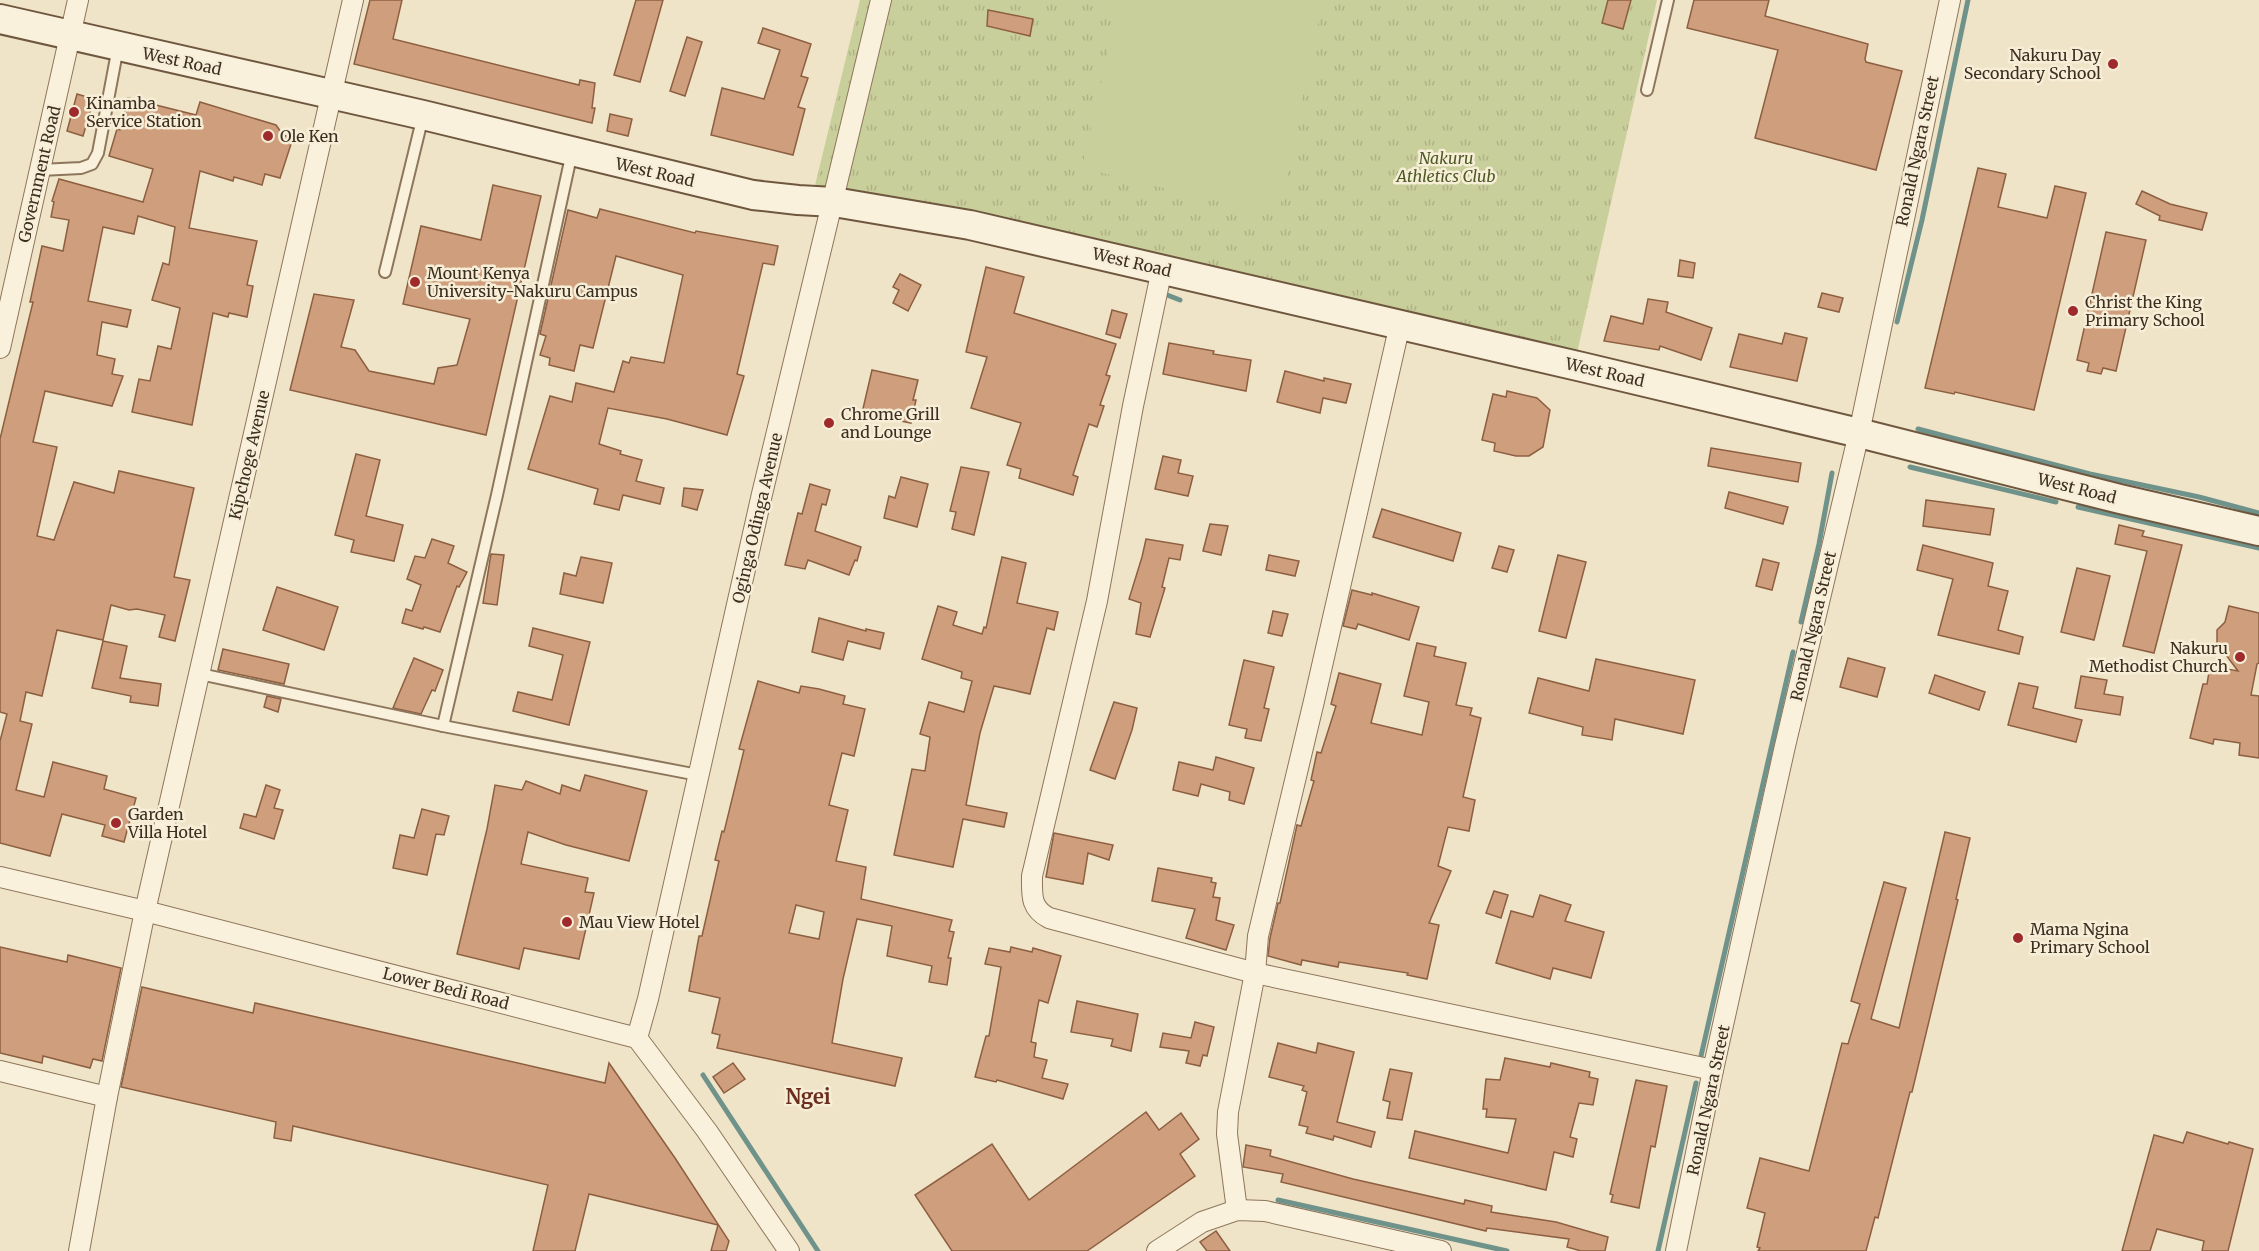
<svg xmlns="http://www.w3.org/2000/svg" width="2259" height="1251" font-family="Merriweather,serif">
	<style>
		.park { fill: url(#park-tufts) }
		.garden { fill: #c9cf9b }
		.lines { fill: none; stroke-linecap: round; stroke-linejoin: round }
		.stream { stroke: #6f938a; stroke-width: 5 }
		.building { fill: #cf9f7d; stroke: #8d5f41; stroke-width: 1.5; fill-rule: evenodd }
		.lane-casing { stroke: #8d765c; stroke-width: 14 }
		.street-casing { stroke: #8d765c; stroke-width: 22 }
		.secondary-casing { stroke: #6f573f; stroke-width: 32 }
		.lane { stroke: #faf1dc; stroke-width: 10 }
		.street { stroke: #faf1dc; stroke-width: 20 }
		.secondary { stroke: #faf1dc; stroke-width: 28 }
		.poi-dot { fill: #9e2a2b; stroke: #f7eed8; stroke-width: 2 }
		.labels { text-anchor: middle; dominant-baseline: central; stroke-width: 5; stroke-linejoin: round; paint-order: stroke }
		.poi-label { font-size: 16px; fill: #3d2e20; stroke: #f7eed8; text-anchor: start }
		.street-label { font-size: 16px; fill: #3d2e20; stroke: #f7eed8 }
		.park-label { font-size: 16px; font-style: italic; fill: #4d5a26; stroke: #f7eed8 }
		.quarter-label { font-size: 20px; font-weight: bold; fill: #6b2e1e; stroke: #f7eed8 }
	</style>
	<defs>
		<pattern id="park-tufts" width="24" height="20" patternUnits="userSpaceOnUse" patternTransform="scale(1.5)"><rect width="24" height="20" fill="#c9cf9b"/><path d="M3 7l-1-3M5 7V3M7 7l1-3M15 17l-1-3M17 17v-4M19 17l1-3" fill="none" stroke="#aeb285"/></pattern>
	</defs>
	<rect width="100%" height="100%" fill="#f0e4c8"/>
	<!-- park -->
	<polygon class="park" points="860,0 1657,0 1574,366 811,202"/>
	<!-- garden -->
	<polygon class="garden" points="1120,0 1323,0 1278,216 1082,168"/>
	<g class="lines">
		<!-- stream -->
		<g class="stream">
			<polyline points="1162,293 1180,300"/>
			<polyline points="1897,322 1922,220 1968,0"/>
			<polyline points="1918,429 2090,474 2199,497 2259,513"/>
			<polyline points="1910,467 2056,502"/>
			<polyline points="2078,507 2259,548"/>
			<polyline points="1801,622 1819,544 1832,473"/>
			<polyline points="1701,1056 1793,652"/>
			<polyline points="703,1075 818,1251"/>
			<polyline points="1278,1200 1507,1251"/>
			<polyline points="1658,1251 1696,1083"/>
		</g>
	</g>
	<!-- building -->
	<g class="building">
		<polygon points="370,0 402,0 393,39 579,85 580,80 595,83 592,108 595,108 592,123 354,64"/>
		<polygon points="636,0 663,0 640,82 614,75"/>
		<polygon points="1608,0 1631,0 1623,29 1602,23"/>
		<polygon points="1694,0 1769,0 1765,16 1868,44 1865,59 1866,62 1902,71 1876,170 1755,138 1778,50 1687,28"/>
		<polygon points="988,10 1033,19 1030,36 987,26"/>
		<polygon points="763,28 811,44 801,76 808,78 798,107 805,109 793,155 711,135 722,88 764,99 780,50 758,43"/>
		<polygon points="687,37 702,42 685,96 670,91"/>
		<polygon points="77,94 94,99 83,136 67,131"/>
		<polygon points="128,98 196,115 200,102 276,125 283,135 293,138 280,178 265,174 262,185 234,177 233,181 200,171 189,228 257,241 247,285 253,286 247,317 229,313 228,317 213,313 192,425 132,412 139,379 150,381 158,346 171,349 180,308 152,300 163,263 169,265 175,227 138,216 134,234 103,227 88,301 131,310 127,327 102,322 97,355 115,359 112,374 123,376 112,406 45,391 33,442 57,447 37,536 54,540 74,482 114,493 119,471 194,488 174,577 190,580 175,641 159,637 165,615 137,609 129,610 111,605 103,640 57,630 42,696 26,692 20,721 32,724 16,790 44,797 53,762 107,776 104,789 136,798 124,842 102,836 105,825 62,814 50,856 0,843 0,741 7,714 0,712 0,439 33,302 30,302 42,246 63,251 69,220 51,217 54,202 52,201 59,179 143,202 153,169 109,156 117,129 120,130"/>
		<polygon points="610,114 632,119 628,136 607,131"/>
		<polygon points="1978,168 2006,174 1998,207 2047,218 2055,186 2086,193 2034,410 1955,392 1954,394 1925,388"/>
		<polygon points="493,185 541,196 486,435 290,390 314,294 354,300 341,347 355,350 369,371 434,384 438,368 457,365 470,319 403,304 421,226 481,240"/>
		<polygon points="2142,191 2170,204 2207,213 2202,230 2159,220 2160,216 2136,204"/>
		<polygon points="600,209 695,233 696,231 778,246 774,265 763,263 737,374 744,376 727,435 667,419 608,408 599,444 621,451 620,454 642,460 636,481 664,488 660,504 623,495 619,510 594,504 598,489 528,469 550,396 572,402 576,383 614,392 623,361 629,363 631,357 664,363 683,275 616,256 593,348 580,345 574,371 549,365 550,358 540,355 546,336 540,334 568,210 597,218"/>
		<polygon points="2106,232 2146,240 2116,371 2103,368 2101,374 2087,371 2089,363 2077,360"/>
		<polygon points="1680,260 1695,263 1693,278 1678,276"/>
		<polygon points="986,267 1024,277 1014,313 1116,344 1106,375 1110,376 1100,405 1104,406 1097,427 1089,424 1073,475 1078,477 1073,495 1019,478 1021,469 1007,465 1021,423 971,408 987,357 966,352"/>
		<polygon points="900,274 921,285 908,311 893,303 899,290 893,287"/>
		<polygon points="1822,293 1843,298 1839,312 1818,307"/>
		<polygon points="1648,299 1668,302 1666,312 1712,328 1701,360 1660,346 1659,350 1604,341 1611,316 1643,324"/>
		<polygon points="1112,310 1127,314 1120,338 1106,334"/>
		<polygon points="1785,333 1807,338 1797,381 1730,367 1739,334 1782,344"/>
		<polygon points="1169,343 1214,351 1213,354 1251,360 1246,391 1163,374"/>
		<polygon points="872,370 918,380 913,400 916,400 911,423 862,413"/>
		<polygon points="1285,371 1324,381 1324,378 1351,384 1346,403 1323,398 1320,413 1277,402"/>
		<polygon points="1507,391 1537,398 1550,410 1543,447 1529,456 1516,456 1494,451 1495,443 1482,440 1493,394 1506,397"/>
		<polygon points="1711,448 1801,463 1798,482 1708,466"/>
		<polygon points="356,454 380,460 366,516 403,525 394,561 351,552 354,540 335,535"/>
		<polygon points="1163,456 1181,460 1178,473 1193,476 1188,496 1155,489"/>
		<polygon points="961,467 989,472 974,535 952,529 956,512 950,511"/>
		<polygon points="901,477 928,484 917,527 884,518 889,496 895,498"/>
		<polygon points="810,484 830,490 826,505 822,504 815,531 861,547 857,561 855,560 849,575 808,560 805,569 785,565 798,513 802,514"/>
		<polygon points="684,488 703,490 697,510 682,506"/>
		<polygon points="1729,492 1788,507 1783,524 1725,508"/>
		<polygon points="1926,500 1994,509 1990,535 1923,526"/>
		<polygon points="1382,509 1461,533 1453,561 1373,537"/>
		<polygon points="1210,524 1228,526 1221,555 1203,551"/>
		<polygon points="2119,525 2144,531 2142,536 2182,545 2154,653 2123,646 2147,551 2115,544"/>
		<polygon points="432,539 454,546 448,563 467,572 459,587 457,586 440,632 424,627 423,629 402,623 406,609 412,611 421,585 407,579 415,556 425,558"/>
		<polygon points="1146,539 1183,545 1180,560 1169,558 1162,587 1165,588 1150,637 1136,634 1141,603 1129,599 1142,557"/>
		<polygon points="1923,545 1993,563 1988,586 2008,591 1998,630 2023,637 2019,654 1938,635 1953,579 1917,570"/>
		<polygon points="1499,546 1514,550 1507,572 1492,568"/>
		<polygon points="491,554 504,555 497,605 483,603"/>
		<polygon points="1269,555 1299,561 1295,576 1266,570"/>
		<polygon points="1558,555 1586,562 1566,638 1539,631"/>
		<polygon points="581,557 612,563 603,603 560,594 564,573 576,576"/>
		<polygon points="1002,557 1026,563 1017,603 1058,612 1054,630 1047,628 1030,694 994,686 980,733 966,805 1007,813 1004,827 963,819 953,867 894,855 912,769 925,771 930,737 920,734 929,702 964,712 972,681 961,678 962,672 922,659 938,606 957,612 953,625 982,634 984,627 986,628"/>
		<polygon points="1763,559 1779,563 1772,590 1756,586"/>
		<polygon points="2077,568 2110,576 2094,640 2061,632"/>
		<polygon points="277,587 338,607 324,650 263,630"/>
		<polygon points="1352,590 1372,595 1372,593 1419,607 1409,640 1358,624 1356,629 1343,626"/>
		<polygon points="2229,606 2259,613 2259,663 2257,664 2251,695 2259,696 2259,758 2239,755 2240,743 2214,739 2213,744 2190,738 2203,684 2207,684 2210,666 2238,671 2217,643 2217,630 2225,622"/>
		<polygon points="1273,611 1288,614 1282,636 1268,633"/>
		<polygon points="819,618 866,631 866,629 884,633 880,649 848,641 843,660 812,652"/>
		<polygon points="533,628 590,642 569,725 513,711 518,692 552,700 563,655 529,646"/>
		<polygon points="103,641 127,646 120,678 161,684 158,706 130,702 131,696 92,688"/>
		<polygon points="1417,643 1436,647 1434,656 1466,663 1456,705 1472,708 1470,715 1481,718 1463,797 1475,800 1469,831 1448,827 1438,866 1451,871 1429,923 1439,925 1427,979 1407,975 1408,973 1339,962 1338,967 1302,960 1301,965 1268,956 1270,938 1278,903 1280,903 1297,825 1301,826 1314,781 1311,780 1317,752 1321,753 1336,706 1331,704 1339,673 1381,684 1371,723 1422,735 1429,702 1404,696"/>
		<polygon points="223,649 289,664 284,684 218,670"/>
		<polygon points="414,658 443,670 435,691 432,690 421,714 393,708"/>
		<polygon points="1848,658 1885,668 1877,697 1840,687"/>
		<polygon points="1596,659 1695,680 1683,734 1615,719 1612,740 1582,735 1583,727 1529,713 1538,678 1589,691"/>
		<polygon points="1244,660 1274,667 1264,708 1269,709 1261,741 1245,738 1247,729 1229,725"/>
		<polygon points="1935,675 1985,692 1979,710 1929,693"/>
		<polygon points="2081,676 2107,680 2104,694 2123,697 2120,715 2075,708"/>
		<path d="M 758,681 L 799,693 L 801,686 L 819,689 L 845,696 L 843,704 L 865,709 L 854,756 L 842,753 L 829,805 L 848,810 L 836,861 L 866,867 L 861,899 L 952,920 L 949,931 L 954,932 L 948,958 L 951,958 L 947,985 L 929,982 L 932,966 L 887,956 L 892,926 L 857,919 L 843,979 L 832,1043 L 902,1058 L 895,1086 L 717,1048 L 720,1035 L 712,1033 L 720,998 L 689,991 L 699,936 L 702,936 L 719,861 L 715,860 L 722,831 L 724,832 L 744,750 L 739,749 ZM 796,905 L 824,912 L 819,939 L 789,933 Z"/>
		<polygon points="2019,683 2038,687 2033,708 2082,720 2076,742 2008,725"/>
		<polygon points="267,696 281,699 278,712 264,707"/>
		<polygon points="1114,702 1137,708 1132,730 1115,779 1090,770"/>
		<polygon points="1216,757 1254,768 1244,804 1229,800 1230,792 1201,784 1198,796 1173,790 1179,762 1213,770"/>
		<polygon points="585,775 647,791 629,861 566,845 528,832 521,864 588,878 585,892 594,893 579,959 524,948 519,969 457,954 487,829 495,785 522,790 526,781 560,794 562,785 580,791"/>
		<polygon points="266,785 280,790 274,808 283,810 274,839 240,828 244,814 256,817"/>
		<polygon points="422,809 449,816 444,835 436,834 427,875 393,868 400,835 414,838"/>
		<polygon points="1945,832 1970,838 1956,899 1958,900 1912,1092 1910,1092 1878,1218 1875,1217 1866,1251 1758,1251 1760,1248 1757,1247 1765,1213 1747,1208 1760,1158 1809,1171 1842,1043 1848,1044 1860,1004 1851,1001 1884,882 1906,888 1871,1019 1899,1028"/>
		<polygon points="1054,833 1113,845 1109,860 1088,853 1083,884 1046,877"/>
		<polygon points="1158,868 1212,878 1211,882 1216,883 1213,897 1220,898 1216,920 1234,925 1226,950 1186,938 1195,909 1152,901"/>
		<polygon points="1494,891 1508,895 1501,918 1486,913"/>
		<polygon points="1540,895 1571,905 1565,921 1604,932 1591,978 1553,968 1550,979 1496,963 1511,911 1533,917"/>
		<polygon points="0,947 67,962 68,955 121,968 102,1061 93,1059 90,1068 43,1056 42,1063 0,1053"/>
		<polygon points="1011,947 1032,952 1033,948 1061,956 1048,1003 1039,1000 1031,1042 1036,1043 1034,1057 1047,1060 1042,1078 1068,1084 1063,1099 997,1080 996,1082 975,1077 986,1036 989,1036 1001,967 985,964 989,948 1010,952"/>
		<polygon points="142,987 253,1013 255,1003 605,1083 609,1063 675,1158 729,1241 726,1251 711,1251 718,1225 589,1194 575,1251 533,1251 548,1185 293,1126 291,1141 274,1138 276,1122 121,1087"/>
		<polygon points="1077,1001 1138,1014 1131,1051 1111,1046 1113,1039 1071,1032"/>
		<polygon points="1195,1022 1214,1027 1207,1056 1203,1055 1200,1066 1186,1063 1189,1051 1160,1047 1163,1033 1191,1038"/>
		<polygon points="1278,1043 1316,1053 1318,1043 1354,1052 1337,1122 1375,1132 1371,1147 1334,1136 1333,1140 1306,1133 1308,1127 1299,1125 1307,1092 1302,1090 1304,1086 1269,1077"/>
		<polygon points="1505,1058 1550,1067 1551,1063 1590,1072 1589,1077 1598,1079 1593,1105 1579,1103 1570,1137 1577,1139 1573,1157 1554,1152 1546,1190 1409,1158 1415,1131 1508,1153 1516,1119 1486,1117 1487,1109 1483,1109 1486,1079 1500,1080"/>
		<polygon points="733,1063 745,1079 724,1093 713,1077"/>
		<polygon points="1390,1069 1412,1073 1402,1120 1387,1118 1390,1102 1383,1100"/>
		<polygon points="1636,1080 1667,1086 1655,1147 1651,1146 1639,1208 1611,1202 1613,1195 1610,1194"/>
		<polygon points="1146,1112 1159,1130 1181,1113 1199,1139 1180,1154 1195,1176 1087,1251 952,1251 915,1195 992,1144 1029,1200"/>
		<polygon points="2187,1132 2228,1144 2229,1142 2253,1149 2228,1251 2202,1251 2204,1241 2157,1229 2150,1251 2122,1251 2154,1135 2183,1143"/>
		<polygon points="1246,1145 1271,1150 1270,1156 1353,1179 1464,1204 1465,1200 1492,1206 1491,1212 1556,1222 1608,1237 1605,1251 1581,1251 1567,1247 1569,1239 1487,1228 1486,1231 1281,1182 1283,1174 1243,1167"/>
		<polygon points="1216,1231 1230,1251 1207,1251 1200,1242"/>
	</g>
	<g class="lines">
		<defs>
			<g id="lane">
				<polyline points="1647,90 1668,0"/>
				<polyline points="40,170 81,168 92,164 98,153 118,47"/>
				<polyline points="385,272 423,116"/>
				<polyline points="200,674 443,726 698,775"/>
				<polyline points="443,726 497,495 572,152"/>
			</g>
			<g id="street">
				<path d="M 1162,269 L 1133,406 L 1097,601 L 1032,876 C 1032,895 1030,908 1049,918 L 1255,973 L 1713,1070"/>
				<polyline points="0,348 78,0"/>
				<polyline points="0,877 145,911 637,1038 707,1131 789,1251"/>
				<polyline points="637,1038 648,999 762,494 881,0"/>
				<polyline points="0,1071 107,1097"/>
				<polyline points="1237,1210 1227,1134 1228,1112 1255,973 1258,936 1314,701 1400,324"/>
				<polyline points="79,1251 107,1097 145,911 353,0"/>
				<polyline points="1157,1251 1202,1222 1237,1210 1265,1211 1441,1251"/>
				<polyline points="1676,1251 1713,1070 1785,746 1859,433 1950,0"/>
			</g>
			<polyline id="secondary" points="0,19 423,115 753,195 798,200 834,202 970,225 1582,367 1859,433 2120,499 2259,531"/>
		</defs>
		<!-- lane casing -->
		<use href="#lane" class="lane-casing"/>
		<!-- street casing -->
		<use href="#street" class="street-casing"/>
		<!-- secondary casing -->
		<use href="#secondary" class="secondary-casing"/>
		<!-- lane -->
		<use href="#lane" class="lane"/>
		<!-- street -->
		<use href="#street" class="street"/>
		<!-- secondary -->
		<use href="#secondary" class="secondary"/>
	</g>
	<!-- markers -->
	<g class="poi-dot">
		<circle cx="2113" cy="64" r="6"/>
		<circle cx="74" cy="112" r="6"/>
		<circle cx="268" cy="136" r="6"/>
		<circle cx="415" cy="282" r="6"/>
		<circle cx="2073" cy="311" r="6"/>
		<circle cx="829" cy="423" r="6"/>
		<circle cx="2240" cy="657" r="6"/>
		<circle cx="116" cy="823" r="6"/>
		<circle cx="567" cy="922" r="6"/>
		<circle cx="2018" cy="938" r="6"/>
	</g>
	<g class="labels">
		<!-- poi labels -->
		<g class="poi-label">
			<text x="2101" y="55" text-anchor="end">Nakuru Day<tspan x="2101" dy="18">Secondary School</tspan></text>
			<text x="86" y="103">Kinamba<tspan x="86" dy="18">Service Station</tspan></text>
			<text x="280" y="136">Ole Ken</text>
			<text x="427" y="273">Mount Kenya<tspan x="427" dy="18">University-Nakuru Campus</tspan></text>
			<text x="2085" y="302">Christ the King<tspan x="2085" dy="18">Primary School</tspan></text>
			<text x="841" y="414">Chrome Grill<tspan x="841" dy="18">and Lounge</tspan></text>
			<text x="2228" y="648" text-anchor="end">Nakuru<tspan x="2228" dy="18">Methodist Church</tspan></text>
			<text x="128" y="814">Garden<tspan x="128" dy="18">Villa Hotel</tspan></text>
			<text x="579" y="922">Mau View Hotel</text>
			<text x="2030" y="929">Mama Ngina<tspan x="2030" dy="18">Primary School</tspan></text>
		</g>
		<!-- street labels -->
		<g class="street-label">
			<text transform="translate(182 61) rotate(12)">West Road</text>
			<text transform="translate(1917 151) rotate(-78)">Ronald Ngara Street</text>
			<text transform="translate(655 172) rotate(13)">West Road</text>
			<text transform="translate(39 174) rotate(-77)">Government Road</text>
			<text transform="translate(1132 262) rotate(13)">West Road</text>
			<text transform="translate(1605 372) rotate(13)">West Road</text>
			<text transform="translate(249 455) rotate(-77)">Kipchoge Avenue</text>
			<text transform="translate(2077 488) rotate(14)">West Road</text>
			<text transform="translate(757 518) rotate(-77)">Oginga Odinga Avenue</text>
			<text transform="translate(1813 626) rotate(-77)">Ronald Ngara Street</text>
			<text transform="translate(446 988) rotate(14)">Lower Bedi Road</text>
			<text transform="translate(1708 1100) rotate(-78)">Ronald Ngara Street</text>
		</g>
		<!-- park labels -->
		<g class="park-label">
			<text x="1446" y="158">Nakuru<tspan x="1446" dy="18">Athletics Club</tspan></text>
		</g>
		<!-- quarter labels -->
		<g class="quarter-label">
			<text x="808" y="1096">Ngei</text>
		</g>
	</g>
</svg>
